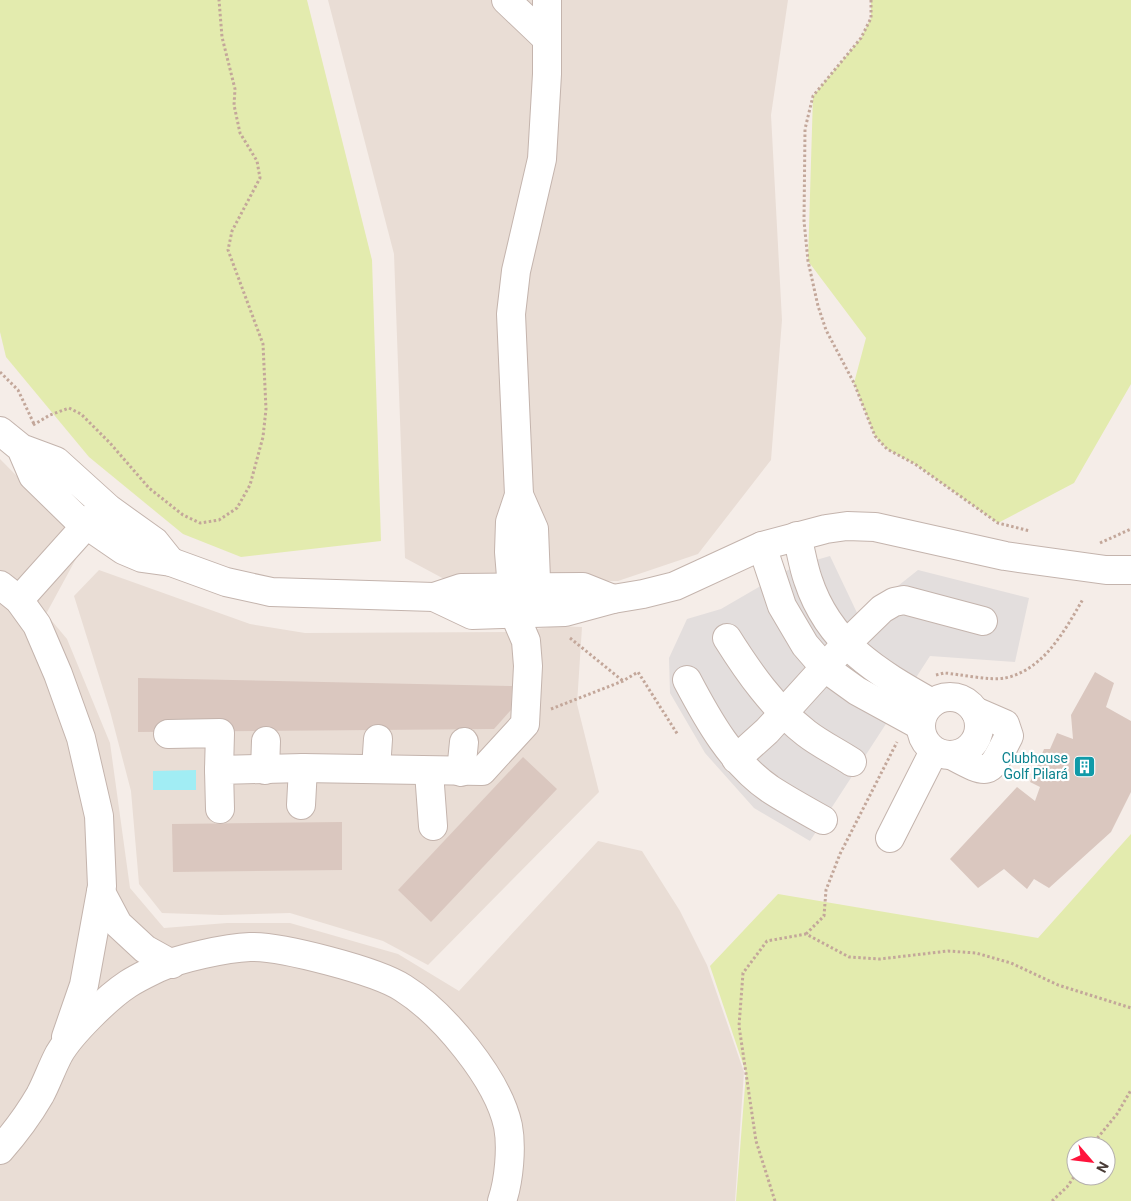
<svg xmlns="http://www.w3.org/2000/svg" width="1131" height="1201" font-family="Roboto,sans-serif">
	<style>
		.residential { fill: #e9ddd5 }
		.green { fill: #e3ebae; fill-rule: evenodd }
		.parking { fill: #e3dedd }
		.water { fill: #a1edf4 }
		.building { fill: #dac7bf }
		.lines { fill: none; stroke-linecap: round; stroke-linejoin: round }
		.minor-casing { stroke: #c4b4ad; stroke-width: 30 }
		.path { stroke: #c3a79a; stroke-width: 3; stroke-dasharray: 2.5 2.5; stroke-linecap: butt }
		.minor { stroke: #fff; stroke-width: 28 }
		.labels { text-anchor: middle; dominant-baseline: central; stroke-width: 4.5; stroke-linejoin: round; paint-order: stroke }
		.culture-label { font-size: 14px; fill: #0d838f; stroke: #fff; text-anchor: end }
	</style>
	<rect width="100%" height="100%" fill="#f5ede8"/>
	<!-- residential -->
	<g class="residential">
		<polygon points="328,0 788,0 771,115 782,320 771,460 698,554 618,581 446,580 405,558 394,254"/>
		<polygon points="0,459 84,544 46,614 67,639 110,743 130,888 164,928 227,923 290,923 398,954 459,991 598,841 642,851 680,911 707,965 744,1072 735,1201 0,1201"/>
		<polygon points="99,570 250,624 305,633 517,632 556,626 582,627 577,704 599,792 428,965 383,941 290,913 221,915 162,913 139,884 131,791 110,711 74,596"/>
	</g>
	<!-- green -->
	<g class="green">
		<polygon points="0,0 307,0 372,260 381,541 241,557 183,534 89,457 6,357 0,332"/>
		<polygon points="871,0 1131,0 1131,384 1074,483 998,523 915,464 887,449 875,436 854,383 866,338 808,261 813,96 861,38 871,18"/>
		<path d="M 1131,834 L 1131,1201 L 736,1201 L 746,1073 L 710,966 L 778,894 L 1038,938 ZM 1076,1146 L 1106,1146 L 1106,1176 L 1076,1176 Z"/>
	</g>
	<!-- parking -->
	<polygon class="parking" points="830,556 859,617 918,570 1029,598 1015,662 930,656 810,841 754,808 705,753 670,693 669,658 687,619 721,609 795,566"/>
	<!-- water -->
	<polygon class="water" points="196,770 196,790 153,790 153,771"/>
	<!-- building -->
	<g class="building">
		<polygon points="1095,672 1114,683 1106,707 1131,721 1131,792 1111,832 1049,888 1034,879 1027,889 1004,869 978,888 950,859 1017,787 1035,801 1040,787 1030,782 1044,749 1050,749 1057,733 1073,739 1071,715"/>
		<polygon points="138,678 512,686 511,710 494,729 138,732"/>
		<polygon points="523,757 557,789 431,922 398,890"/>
		<polygon points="342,822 342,870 173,872 172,824"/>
	</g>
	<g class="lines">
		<defs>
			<g id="minor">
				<polyline points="506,0 547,39"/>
				<polyline points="0,431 21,448 56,461 109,509 155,542 171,562 142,558 123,550 75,517 33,476 21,448"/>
				<polyline points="519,495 534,529 537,605"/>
				<path d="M 797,536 C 801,551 803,566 808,580 C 829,644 877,672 932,703"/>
				<polyline points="762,546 782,606 805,645 825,668 857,691 921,726"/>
				<polyline points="171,562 226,582 271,592 434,597 472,615 565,612 613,599 643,594 675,586 762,546 826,529 847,526 875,527 1005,556 1106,570 1131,570"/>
				<polyline points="0,585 19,600 37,625 58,674 81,738 99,816 102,886 84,985 66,1037"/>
				<polyline points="434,597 461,588 583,587 613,599"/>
				<polyline points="19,600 98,512"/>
				<path d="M 727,638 C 749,673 773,707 806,733 C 820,744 837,752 852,762"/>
				<path d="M 687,680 C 708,720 732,763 770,789 C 787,800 805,810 823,820"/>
				<circle cx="950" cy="726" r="29"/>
				<polyline points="168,734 220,733 219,770"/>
				<path d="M 953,756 C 992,777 989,774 1009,736 L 1005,724 L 975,711"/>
				<polyline points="736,759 767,731 845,645 882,609 894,602 904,600 983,621"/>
				<polyline points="376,769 378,739"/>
				<polyline points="265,770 266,741"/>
				<polyline points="429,772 433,826"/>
				<polyline points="461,772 464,742"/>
				<polyline points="301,805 303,768"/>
				<polyline points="220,809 219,770 303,768 482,771 525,724 528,666 526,641 514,613 509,552 510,522 519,495 511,314 516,271 542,159 547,74 547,0"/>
				<polyline points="890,838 934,751"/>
				<polyline points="101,892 118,924 145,949 172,964"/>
				<path d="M 0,1150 C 15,1133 29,1114 40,1095 C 47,1082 52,1067 59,1054 C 71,1033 108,997 128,984 C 137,978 148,973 158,968 C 180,958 226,948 250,947 C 281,946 377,971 403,988 C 443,1013 498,1079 508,1126 C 512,1147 509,1181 502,1201"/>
			</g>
		</defs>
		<!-- minor casing -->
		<use href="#minor" class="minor-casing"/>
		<!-- path -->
		<g class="path">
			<polyline points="871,0 871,18 861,38 813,96 805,129 804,221 808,261 818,306 826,330 854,383 875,436 887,449 915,464 998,523 1030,531"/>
			<polyline points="0,372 18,390 34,424"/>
			<polyline points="33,425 50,415 69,408 81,414 110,443 149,488 183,515 200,523 219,520 237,508 250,485 263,437 266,409 263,344 228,250 232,231 260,178 257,161 240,133 234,105 235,89 222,37 219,0"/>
			<polyline points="1100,543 1131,529"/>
			<polyline points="570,638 623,681"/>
			<path d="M 936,675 L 944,673 C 959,674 991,681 1005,678 C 1044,670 1065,630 1083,599"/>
			<polyline points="551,709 623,681 638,672 678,735"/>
			<polyline points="806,934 824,916 826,890 840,854 897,742"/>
			<polyline points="1091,1146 1117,1114 1131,1090"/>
			<polyline points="775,1201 756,1141 739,1026 743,973 767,941 806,934 849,957 880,959 948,951 976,953 1011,963 1058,985 1131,1008"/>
			<polyline points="1052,1201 1067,1187 1076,1174"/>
		</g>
		<!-- minor -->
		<use href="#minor" class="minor"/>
	</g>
	<!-- icons -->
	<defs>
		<symbol id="building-square" viewBox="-11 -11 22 22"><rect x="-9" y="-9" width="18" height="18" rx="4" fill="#0f9aa8" stroke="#fff"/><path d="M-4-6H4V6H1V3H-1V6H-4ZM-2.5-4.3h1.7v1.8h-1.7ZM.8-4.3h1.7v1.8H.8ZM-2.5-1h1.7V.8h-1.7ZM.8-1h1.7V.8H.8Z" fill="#fff"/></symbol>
	</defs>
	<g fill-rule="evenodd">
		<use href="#building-square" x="1072" y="754" width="25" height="25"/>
	</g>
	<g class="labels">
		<!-- culture labels -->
		<g class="culture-label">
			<text x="1068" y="758">Clubhouse<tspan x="1068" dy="16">Golf Pilará</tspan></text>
		</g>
	</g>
	<!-- north arrow -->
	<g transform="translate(1091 1161) rotate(118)"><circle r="24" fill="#ffffff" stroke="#b6b1af"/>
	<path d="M0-4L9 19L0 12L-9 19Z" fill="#ff143c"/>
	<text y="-8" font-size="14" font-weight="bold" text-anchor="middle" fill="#483b36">N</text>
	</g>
</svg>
